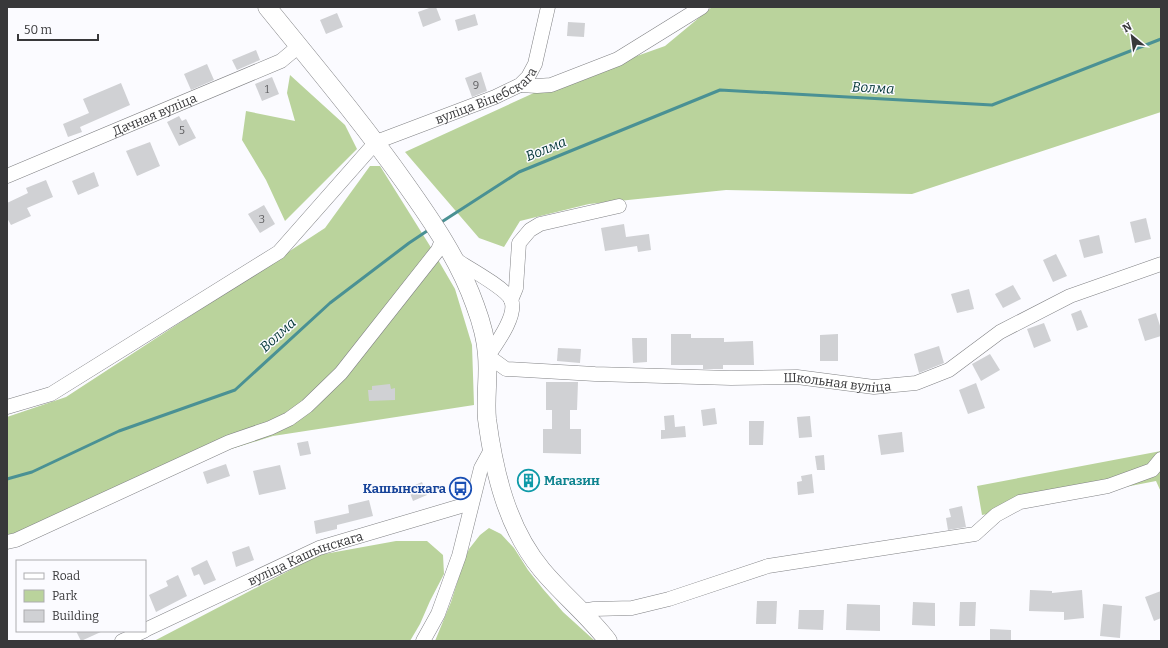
<svg xmlns="http://www.w3.org/2000/svg" width="1168" height="648" font-family="Bitter,serif">
	<style>
		.green { fill: #bad39c }
		.lines { fill: none; stroke-linecap: round; stroke-linejoin: round }
		.stream { stroke: #4a9194; stroke-width: 3 }
		.building { fill: #d0d1d4 }
		.minor-casing { stroke: #818285; stroke-width: 15 }
		.major-casing { stroke: #818285; stroke-width: 19 }
		.minor { stroke: #fff; stroke-width: 14 }
		.major { stroke: #fff; stroke-width: 18 }
		.labels { text-anchor: middle; dominant-baseline: central; stroke-width: 3; stroke-linejoin: round; paint-order: stroke }
		.number-label { font-size: 11px; fill: #5e5e60 }
		.street-label { font-size: 13px; fill: #38383a; stroke: #fbfbff }
		.culture-label { font-size: 13px; font-weight: bold; fill: #0d838f; stroke: #fbfbff; text-anchor: start }
		.transit-label { font-size: 13px; font-weight: bold; fill: #164399; stroke: #fbfbff; text-anchor: end }
		.water-label { font-size: 14px; font-style: italic; fill: #033637; stroke: #fbfbff }
	</style>
	<rect width="100%" height="100%" fill="#fbfbff"/>
	<!-- green -->
	<g class="green">
		<polygon points="712,7 1161,7 1161,112 912,194 726,190 589,204 520,221 504,247 479,238 405,152 536,92 665,46"/>
		<polygon points="290,75 345,125 357,149 285,221 266,180 242,140 246,111 295,121 287,93"/>
		<polygon points="370,166 380,166 430,246 455,289 472,345 474,405 273,436 177,466 13,535 7,536 7,417 66,397 325,228"/>
		<polygon points="1161,451 1161,492 1156,481 982,515 977,486"/>
		<polygon points="489,528 501,534 514,548 528,570 543,589 563,612 595,641 435,641 451,602 465,558 469,549 480,535"/>
		<polygon points="396,541 427,541 443,555 444,574 430,601 420,624 410,641 154,641 319,555"/>
	</g>
	<g class="lines">
		<!-- stream -->
		<g class="stream">
			<polyline points="440,223 519,172 720,90 992,105 1161,39"/>
			<polyline points="7,479 32,472 119,431 235,390 330,303 409,243 430,229"/>
		</g>
	</g>
	<!-- building -->
	<g class="building">
		<polygon points="432,7 436,7 441,20 423,27 418,12"/>
		<polygon points="337,13 343,27 326,34 320,20"/>
		<polygon points="475,14 478,25 458,31 455,20"/>
		<polygon points="568,22 585,23 584,37 567,36"/>
		<polygon points="256,50 260,60 237,70 232,60"/>
		<polygon points="207,64 214,80 191,90 184,74"/>
		<polygon points="481,72 487,91 472,97 465,78"/>
		<polygon points="272,77 279,94 262,101 255,84"/>
		<polygon points="121,83 130,105 80,127 82,132 68,137 63,124 89,113 83,99"/>
		<polygon points="179,116 182,121 186,119 196,138 179,146 167,122"/>
		<polygon points="150,142 160,166 137,176 126,151"/>
		<polygon points="94,172 99,186 78,195 72,181"/>
		<polygon points="46,180 53,197 27,208 31,216 11,225 7,218 7,203 28,193 26,188"/>
		<polygon points="264,205 275,224 260,233 248,214"/>
		<polygon points="1146,218 1151,239 1135,243 1130,222"/>
		<polygon points="624,224 626,237 649,234 651,250 638,252 637,246 605,251 601,228"/>
		<polygon points="1099,235 1103,253 1084,258 1079,240"/>
		<polygon points="1056,254 1067,276 1053,282 1043,260"/>
		<polygon points="1013,285 1021,299 1003,308 995,294"/>
		<polygon points="969,289 974,309 957,313 951,294"/>
		<polygon points="1081,310 1088,327 1077,331 1071,314"/>
		<polygon points="1156,313 1161,329 1161,336 1145,341 1138,319"/>
		<polygon points="1044,323 1051,341 1034,348 1027,329"/>
		<polygon points="671,334 691,334 691,338 724,338 724,342 753,341 754,365 723,365 723,369 703,369 703,365 671,365"/>
		<polygon points="838,334 838,361 820,361 820,335"/>
		<polygon points="632,338 647,338 647,362 633,363"/>
		<polygon points="939,346 944,363 919,373 914,354"/>
		<polygon points="558,348 581,349 580,363 557,361"/>
		<polygon points="990,354 1000,370 981,381 972,364"/>
		<polygon points="546,382 578,382 577,410 570,410 570,429 581,429 581,454 543,453 543,429 552,429 552,410 546,410"/>
		<polygon points="976,383 985,408 968,414 959,390"/>
		<polygon points="390,384 391,389 395,388 395,400 369,401 368,390 372,390 372,386"/>
		<polygon points="715,408 717,424 703,426 701,410"/>
		<polygon points="674,415 675,427 685,426 686,437 661,439 661,430 665,430 664,416"/>
		<polygon points="810,416 812,437 799,438 797,417"/>
		<polygon points="749,421 764,421 763,445 749,445"/>
		<polygon points="902,432 904,452 881,455 878,435"/>
		<polygon points="308,441 311,454 300,456 297,443"/>
		<polygon points="824,455 825,470 817,470 815,456"/>
		<polygon points="226,464 230,476 207,484 203,472"/>
		<polygon points="280,465 286,489 259,495 253,471"/>
		<polygon points="812,474 814,493 798,495 797,482 802,481 801,476"/>
		<polygon points="422,482 427,495 413,501 408,488"/>
		<polygon points="369,500 373,516 337,525 337,529 316,534 314,521 349,513 348,505"/>
		<polygon points="962,506 966,527 948,530 946,518 951,517 949,509"/>
		<polygon points="249,546 254,560 236,567 232,552"/>
		<polygon points="207,560 216,580 204,585 199,574 194,576 191,568"/>
		<polygon points="178,575 187,596 156,612 149,595 168,586 166,581"/>
		<polygon points="1030,590 1052,591 1052,593 1082,590 1084,618 1064,620 1064,612 1029,611"/>
		<polygon points="1161,591 1161,618 1154,621 1145,597"/>
		<polygon points="757,601 777,601 776,624 756,624"/>
		<polygon points="913,602 935,603 935,626 912,625"/>
		<polygon points="960,602 976,602 975,626 959,626"/>
		<polygon points="847,604 880,605 880,631 846,630"/>
		<polygon points="1103,604 1122,606 1120,638 1100,636"/>
		<polygon points="799,610 824,610 823,630 798,629"/>
		<polygon points="990,629 1011,630 1011,641 990,641"/>
		<polygon points="76,631 103,631 81,641"/>
	</g>
	<g class="lines">
		<defs>
			<g id="minor">
				<polyline points="520,85 537,86 551,85 618,59 702,7"/>
				<path id="s1" d="M 7,176 L 281,61 L 299,46"/>
				<path id="s2" d="M 456,260 C 467,267 507,289 511,300 C 518,315 496,344 488,356 L 506,369 L 595,374 L 731,378 L 797,377 L 874,387 L 916,383 L 949,370 L 1000,332 L 1070,296 L 1161,264"/>
				<polyline points="511,300 516,288 519,243 530,230 540,224 619,206"/>
				<path id="s3" d="M 7,407 L 51,394 L 279,252 L 376,142 L 495,97 L 520,85 L 528,77 L 535,64 L 548,7"/>
				<polyline points="7,542 16,540 229,442 270,428 289,419 307,406 341,373 438,250 443,238"/>
				<polyline points="582,611 594,609 632,608 669,599 768,566 975,534 996,515 1020,502 1108,486 1152,470 1161,459"/>
				<path id="s4" d="M 145,630 L 319,548 L 471,503"/>
				<polyline points="122,641 144,631"/>
				<polyline points="423,641 438,614 459,556 481,468 492,448"/>
			</g>
			<path id="major" d="M 267,7 C 314,65 362,122 405,183 C 432,221 459,260 475,305 C 481,321 486,338 487,355 C 489,376 485,398 487,419 C 494,472 507,528 542,570 C 563,595 588,615 608,641"/>
		</defs>
		<!-- minor casing -->
		<use href="#minor" class="minor-casing"/>
		<!-- major casing -->
		<use href="#major" class="major-casing"/>
		<!-- minor -->
		<use href="#minor" class="minor"/>
		<!-- major -->
		<use href="#major" class="major"/>
	</g>
	<!-- icons -->
	<defs>
		<symbol id="building-ring" viewBox="-11 -11 22 22"><circle r="9.5" fill="#fbfbff" stroke="#0f9aa8" stroke-width="1.5"/><path d="M-4-6H4V6H1V3H-1V6H-4ZM-2.5-4.3h1.7v1.8h-1.7ZM.8-4.3h1.7v1.8H.8ZM-2.5-1h1.7V.8h-1.7ZM.8-1h1.7V.8H.8Z" fill="#0f9aa8"/></symbol>
		<symbol id="bus-ring" viewBox="-11 -11 22 22"><circle r="9.5" fill="#fbfbff" stroke="#1a4fb4" stroke-width="1.5"/><path d="M-5-6H5V4H4V6H2V4H-2V6H-4V4H-5ZM-3.5-4V0h7V-4ZM-3.5 1.2v1.5H-2V1.2ZM2 1.2v1.5H3.5V1.2Z" fill="#1a4fb4"/></symbol>
	</defs>
	<g fill-rule="evenodd">
		<use href="#building-ring" x="516" y="468" width="25" height="25"/>
		<use href="#bus-ring" x="448" y="476" width="25" height="25"/>
	</g>
	<g class="labels">
		<!-- number labels -->
		<g class="number-label">
			<text x="476" y="85">9</text>
			<text x="267" y="89">1</text>
			<text x="182" y="130">5</text>
			<text x="262" y="219">3</text>
		</g>
		<!-- street labels -->
		<g class="street-label">
			<text stroke="none"><textPath href="#s3" startOffset="581">вуліца Віцебскага</textPath></text>
			<text stroke="none"><textPath href="#s1" startOffset="160">Дачная вуліца</textPath></text>
			<text stroke="none"><textPath href="#s2" startOffset="485">Школьная вуліца</textPath></text>
			<text stroke="none"><textPath href="#s4" startOffset="176">вуліца Кашынскага</textPath></text>
		</g>
		<!-- culture labels -->
		<g class="culture-label">
			<text x="544" y="480">Магазин</text>
		</g>
		<!-- transit labels -->
		<g class="transit-label">
			<text x="446" y="488">Кашынскага</text>
		</g>
		<!-- water labels -->
		<g class="water-label">
			<text transform="translate(873 88) rotate(3)">Волма</text>
			<text transform="translate(546 149) rotate(-22)">Волма</text>
			<text transform="translate(278 335) rotate(-42)">Волма</text>
		</g>
	</g>
	<!-- border -->
	<rect width="1168" height="648" fill="none" stroke="#38383a" stroke-width="16"/>
	<!-- legend -->
	<rect x="16" y="560" width="130" height="72" fill="#fbfbff" stroke="#adadb0"/>
	<rect x="24" y="573" width="20" height="6" fill="#ffffff" stroke="#adadb0"/>
	<text x="52" y="580" font-size="12" fill="#38383a">Road</text>
	<rect x="24" y="590" width="20" height="12" fill="#bad39c" stroke="#adadb0"/>
	<text x="52" y="600" font-size="12" fill="#38383a">Park</text>
	<rect x="24" y="610" width="20" height="12" fill="#d0d1d4" stroke="#adadb0"/>
	<text x="52" y="620" font-size="12" fill="#38383a">Building</text>
	<!-- north arrow -->
	<g transform="translate(1132 36) rotate(331)" stroke="#fbfbff" stroke-width="3" paint-order="stroke">
	<path d="M0-3L7 15L0 10L-7 15Z" fill="#38383a"/>
	<text y="-6" font-size="11" font-weight="bold" text-anchor="middle" fill="#38383a">N</text>
	</g>
	<!-- scale -->
	<path d="M18 34v6h80v-6" fill="none" stroke="#38383a" stroke-width="2"/>
	<text x="24" y="34" font-size="12" fill="#38383a" stroke="#fbfbff" stroke-width="3" paint-order="stroke">50 m</text>
</svg>
